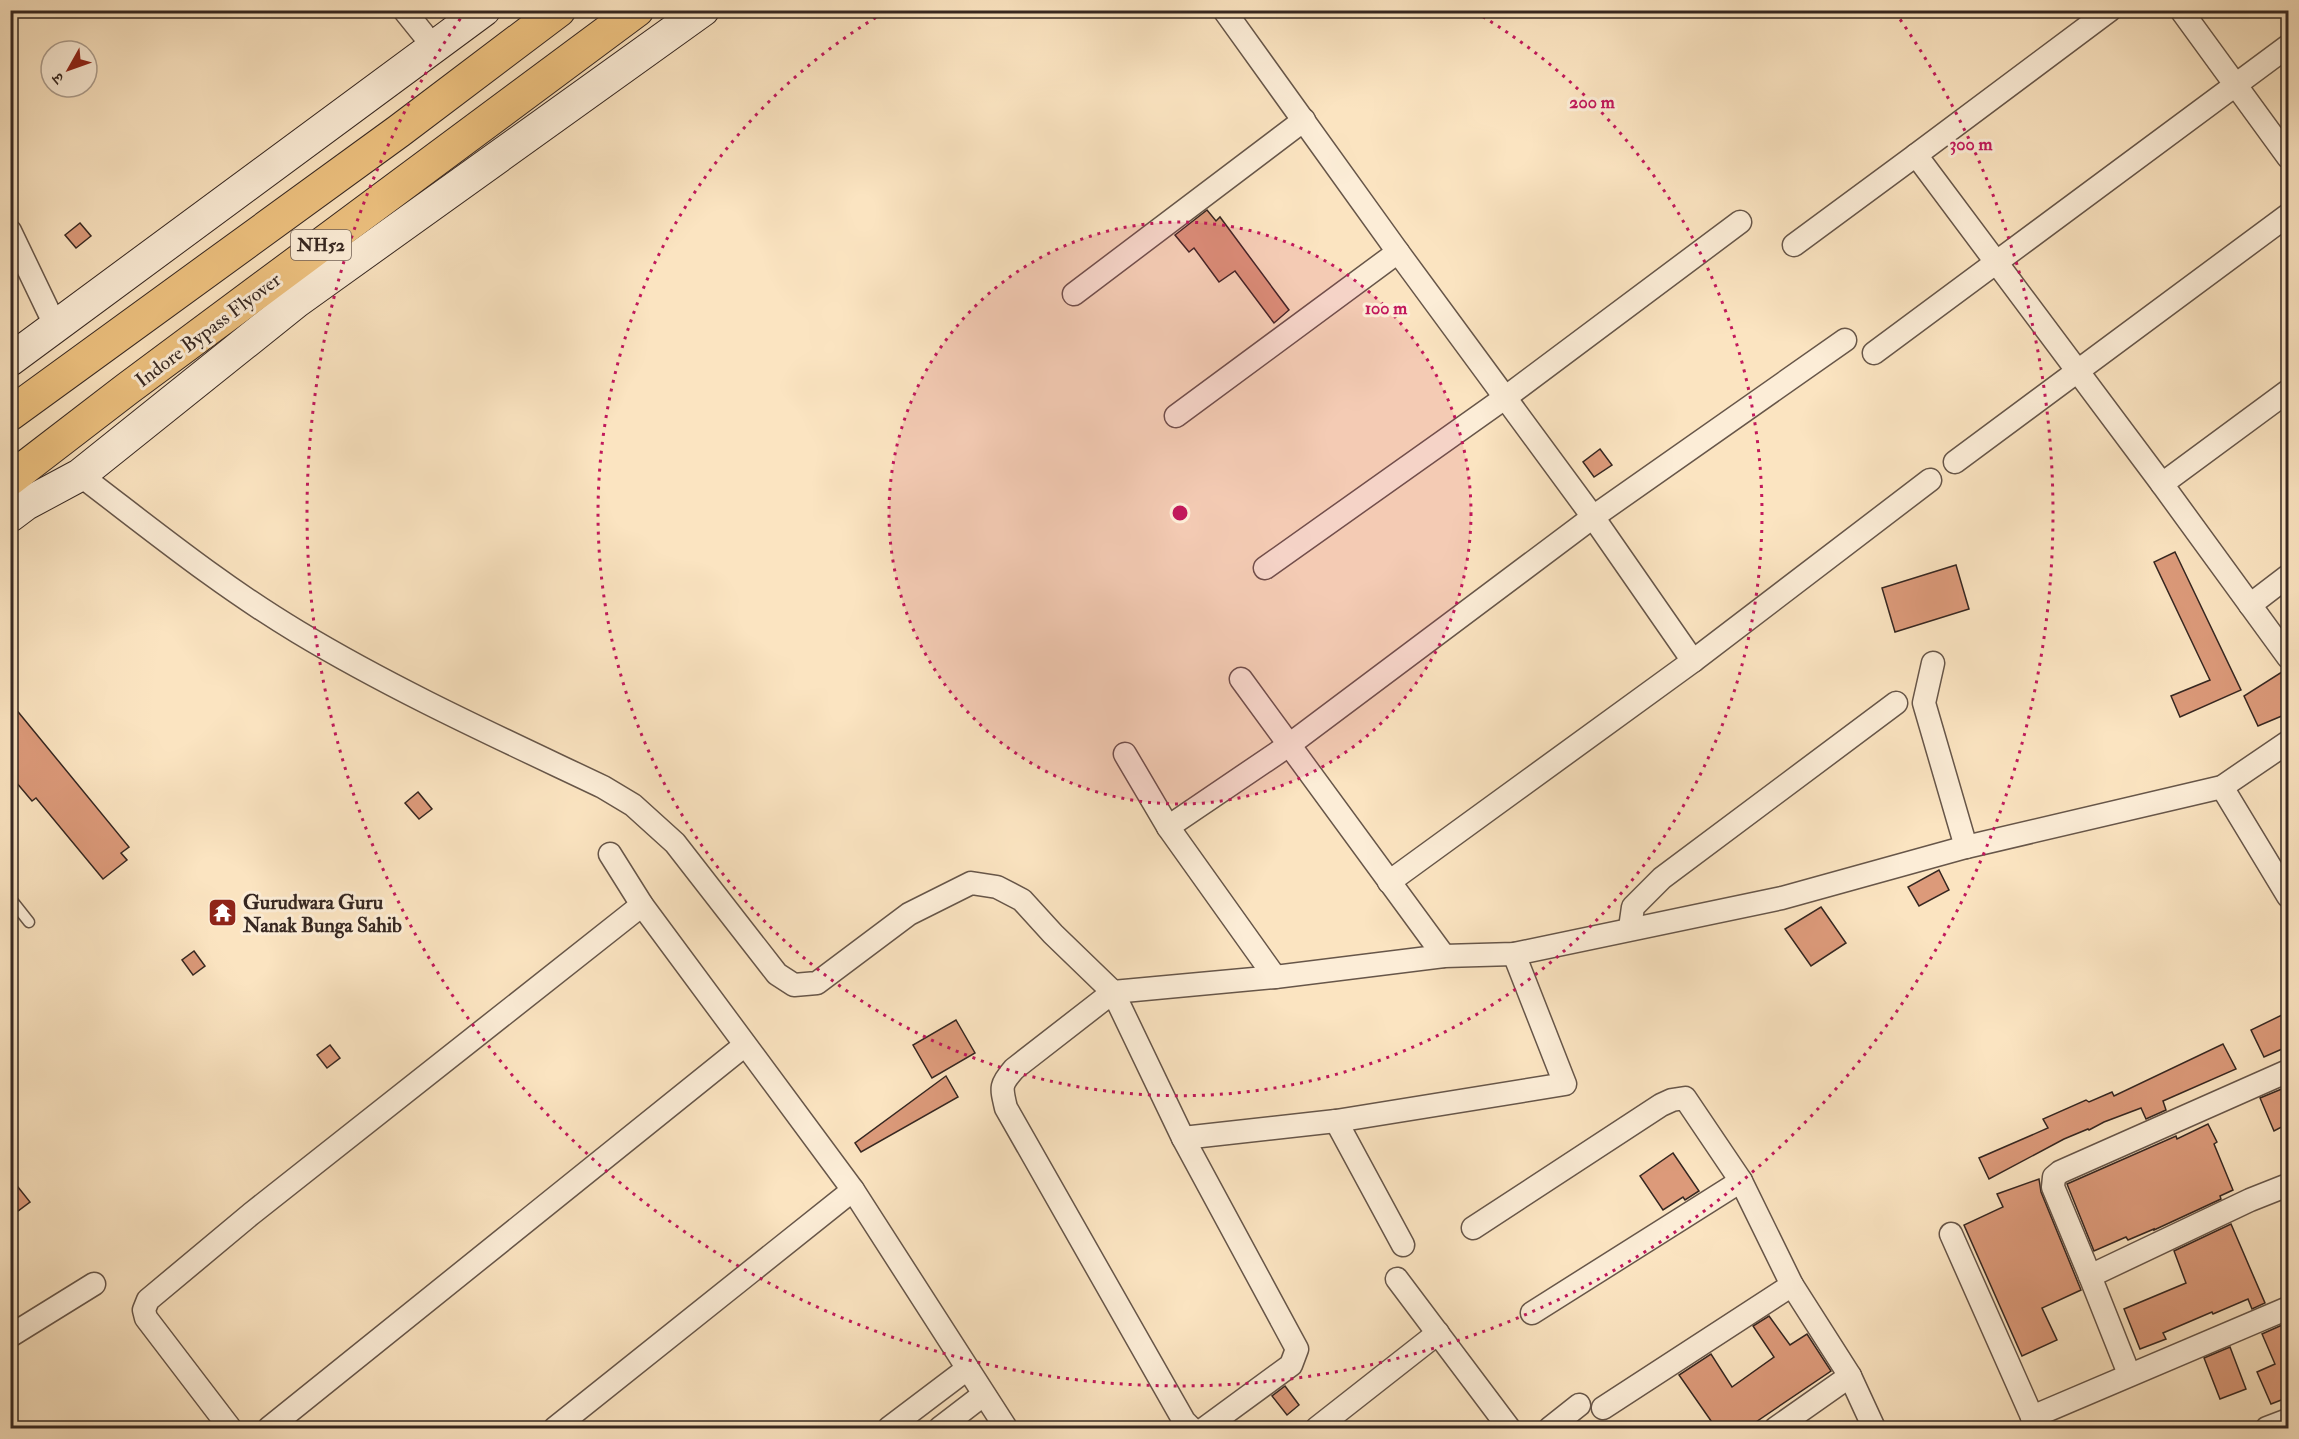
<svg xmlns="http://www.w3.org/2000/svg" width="2299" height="1439" font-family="'IM FELL Double Pica','Noto Serif Devanagari',serif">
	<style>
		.building { fill: #dc9a7a; stroke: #362721; stroke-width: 1.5 }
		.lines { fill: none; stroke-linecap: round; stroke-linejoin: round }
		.lane-casing { stroke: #675649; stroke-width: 13 }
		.street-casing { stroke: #675649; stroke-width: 25 }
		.secondary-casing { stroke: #362721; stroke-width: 34 }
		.highway-casing { stroke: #362721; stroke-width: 35 }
		.lane { stroke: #fcedd7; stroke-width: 10 }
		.street { stroke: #fcedd7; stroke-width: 22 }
		.secondary { stroke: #fcedd7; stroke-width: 32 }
		.highway { stroke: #eec280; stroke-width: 33 }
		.ring { fill: none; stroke: #c2185b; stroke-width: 3; stroke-dasharray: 3 6 }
		.labels { text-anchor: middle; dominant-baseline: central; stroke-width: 6; stroke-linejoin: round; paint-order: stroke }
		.shield { fill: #fcedd7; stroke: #716258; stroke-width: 1.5 }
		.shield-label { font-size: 18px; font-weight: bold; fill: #362721 }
		.street-label { font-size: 20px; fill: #362721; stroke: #fcedd7 }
		.poi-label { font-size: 20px; font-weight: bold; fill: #362721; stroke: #fcedd7; text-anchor: start }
		.centre { fill: #c2185b; stroke: #fcedd7; stroke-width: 3 }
		.ring-label { font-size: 18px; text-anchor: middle; font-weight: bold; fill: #c2185b; stroke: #fcedd7; stroke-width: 6; stroke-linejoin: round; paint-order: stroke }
	</style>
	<rect width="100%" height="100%" fill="#fbe4c1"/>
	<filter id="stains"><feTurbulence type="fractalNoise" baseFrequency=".00333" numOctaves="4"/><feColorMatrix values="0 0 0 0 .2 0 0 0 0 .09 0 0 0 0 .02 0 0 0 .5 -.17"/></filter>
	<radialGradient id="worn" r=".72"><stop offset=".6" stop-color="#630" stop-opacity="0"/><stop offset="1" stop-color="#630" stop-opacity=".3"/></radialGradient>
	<!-- building -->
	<g class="building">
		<polygon points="1207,210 1216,221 1220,217 1289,310 1274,323 1235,271 1219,282 1194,248 1189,252 1175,235"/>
		<polygon points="80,223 91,236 76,248 65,235"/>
		<polygon points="1600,449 1612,465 1594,477 1583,462"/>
		<polygon points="2175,552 2241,690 2180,717 2171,696 2210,680 2154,562"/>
		<polygon points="1956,565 1969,609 1895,632 1882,588"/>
		<polygon points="2285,670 2289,670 2289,713 2258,726 2244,696"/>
		<polygon points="10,702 129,847 121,853 127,860 103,879 36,798 32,801 10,775"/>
		<polygon points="418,792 432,809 419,819 405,803"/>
		<polygon points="1939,870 1949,890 1919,906 1908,887"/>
		<polygon points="1821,907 1846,943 1811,966 1785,929"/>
		<polygon points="194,951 205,966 193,975 182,960"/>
		<polygon points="2284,1014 2289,1024 2289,1046 2264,1057 2251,1030"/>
		<polygon points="956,1020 975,1053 932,1078 913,1045"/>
		<polygon points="2223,1044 2236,1069 2163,1101 2166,1110 2146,1119 2141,1108 2104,1122 2089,1130 2088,1129 2064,1139 1989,1179 1979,1158 2048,1128 2043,1119 2086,1100 2089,1102 2112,1092 2114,1096"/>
		<polygon points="330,1045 340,1058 327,1068 317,1055"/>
		<polygon points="946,1076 958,1097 861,1152 855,1143"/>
		<polygon points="2289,1086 2289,1123 2274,1131 2260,1098"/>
		<polygon points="2208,1124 2217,1142 2214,1144 2233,1190 2220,1196 2221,1199 2154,1230 2154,1229 2128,1240 2126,1237 2094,1251 2067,1184 2176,1136 2177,1139"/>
		<polygon points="1673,1153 1699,1191 1685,1200 1683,1197 1663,1210 1640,1176"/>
		<polygon points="10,1177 30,1202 10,1217"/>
		<polygon points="2039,1179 2041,1192 2081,1290 2042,1308 2057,1340 2022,1356 1964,1225 2003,1207 1997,1194"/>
		<polygon points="2231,1224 2265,1303 2252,1309 2248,1299 2213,1314 2212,1312 2163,1333 2166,1339 2140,1349 2124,1309 2186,1283 2174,1251"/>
		<polygon points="1769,1316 1790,1345 1807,1334 1831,1371 1747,1428 1716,1428 1679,1375 1711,1354 1732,1387 1774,1357 1753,1326"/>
		<polygon points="2289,1322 2289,1397 2271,1404 2257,1372 2275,1364 2262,1334"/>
		<polygon points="2230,1347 2246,1389 2220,1399 2204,1358"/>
		<polygon points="1285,1386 1299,1405 1287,1415 1272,1396"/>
	</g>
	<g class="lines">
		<defs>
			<polyline id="lane" points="10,898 29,922"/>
			<g id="street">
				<polyline points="404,10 433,46"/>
				<polyline points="1224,10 1398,252 1593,517 1693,661"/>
				<polyline points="2110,10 1916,155 2162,484 2288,657"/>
				<polyline points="2181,10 2288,157"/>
				<polyline points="10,231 56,327"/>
				<polyline points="1794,245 1916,155"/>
				<polyline points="1074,294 1304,120"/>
				<polyline points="1874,353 2288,46"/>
				<polyline points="1176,416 1398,252"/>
				<polyline points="1955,462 2288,215"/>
				<path d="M 80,475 C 151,529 221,586 298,632 C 396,691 500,738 603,787 L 633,805 L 675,843 L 777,974 L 794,985 L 817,983 L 909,914 L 971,883 L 997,887 L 1022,900 L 1053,934 L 1113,992 L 1275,977 L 1444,956 L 1514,954 L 1782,898 L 1966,847 L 2222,787 L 2288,742"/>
				<polyline points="2162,484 2288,391"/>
				<polyline points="1265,568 1506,397 1740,222"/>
				<polyline points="2250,605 2288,576"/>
				<polyline points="1933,663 1924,703 1966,847"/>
				<polyline points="1241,679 1444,956"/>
				<polyline points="1125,754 1168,827 1275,977"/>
				<polyline points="2222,787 2288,896"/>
				<polyline points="1168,827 1289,745 1593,517 1845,340"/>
				<polyline points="610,854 642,905 853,1190 1006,1428"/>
				<polyline points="1389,882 1693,661 1930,480"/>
				<polyline points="1630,928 1633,907 1662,878 1896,703"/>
				<polyline points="1336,1121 1403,1245"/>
				<polyline points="1183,1138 1336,1121 1565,1084 1514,954"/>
				<polyline points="1473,1228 1661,1105 1672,1100 1685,1098 1741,1181 1792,1285 1850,1376 1874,1428"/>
				<polyline points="1951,1234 2037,1428"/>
				<polyline points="2090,1276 2053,1187 2054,1177 2060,1172 2288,1071"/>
				<polyline points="1397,1279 1509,1428"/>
				<polyline points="1532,1313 1741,1181"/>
				<polyline points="10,1336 94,1284"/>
				<polyline points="2129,1374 2090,1276 2250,1200 2288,1185"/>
				<polyline points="1603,1408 1792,1285"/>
				<polyline points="2032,1417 2288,1308"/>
				<polyline points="230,1428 146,1318 144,1310 148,1300 251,1214 642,905"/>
				<polyline points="269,1428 745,1045"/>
				<polyline points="555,1428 853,1190"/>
				<polyline points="889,1428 967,1369"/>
				<polyline points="940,1428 983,1395"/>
				<path d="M 1191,1428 L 1184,1421 L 1006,1108 C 1001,1087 1000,1085 1014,1069 L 1113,992 L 1183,1138 L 1297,1349 L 1291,1365 L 1205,1428"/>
				<polyline points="1317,1428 1438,1333"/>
				<polyline points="1550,1428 1579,1405"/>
				<polyline points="1776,1428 1850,1376"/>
				<polyline points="2267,1428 2288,1420"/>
			</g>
			<g id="secondary">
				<polyline points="10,360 484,10"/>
				<polyline points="10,516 26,504 80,475 296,302 703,10"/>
			</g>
			<g id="highway">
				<polyline points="10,414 399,131 559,10"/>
				<polyline points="10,479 127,389 637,10"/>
			</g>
		</defs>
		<!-- lane casing -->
		<use href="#lane" class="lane-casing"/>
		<!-- street casing -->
		<use href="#street" class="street-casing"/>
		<!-- secondary casing -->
		<use href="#secondary" class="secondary-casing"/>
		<!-- highway casing -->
		<use href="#highway" class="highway-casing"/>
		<!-- lane -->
		<use href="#lane" class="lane"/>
		<!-- street -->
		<use href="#street" class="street"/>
		<!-- secondary -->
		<use href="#secondary" class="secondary"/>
		<!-- highway -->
		<use href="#highway" class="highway"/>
	</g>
	<!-- distance rings -->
	<circle cx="1180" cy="513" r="291" fill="#c2185b" fill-opacity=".12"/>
	<g class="ring">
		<circle cx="1180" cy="513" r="291"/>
		<path d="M1475 12A582 582 0 1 1 885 12"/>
		<path d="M1895 12A873 873 0 1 1 465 12"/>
	</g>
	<!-- icons -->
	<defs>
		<symbol id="temple-square" viewBox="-11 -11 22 22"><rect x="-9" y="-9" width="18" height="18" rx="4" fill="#8f2418" stroke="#fcedd7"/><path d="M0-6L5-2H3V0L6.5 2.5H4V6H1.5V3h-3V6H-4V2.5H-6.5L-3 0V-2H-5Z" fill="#fff"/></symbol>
	</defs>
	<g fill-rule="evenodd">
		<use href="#temple-square" x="206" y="896" width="33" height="33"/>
	</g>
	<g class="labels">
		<!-- shield labels -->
		<rect class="shield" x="291" y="230" width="60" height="30" rx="4.5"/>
		<g class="shield-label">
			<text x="321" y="245">NH52</text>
		</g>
		<!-- street labels -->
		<g class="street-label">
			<text transform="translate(208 330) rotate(-37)">Indore Bypass Flyover</text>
		</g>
		<!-- poi labels -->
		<g class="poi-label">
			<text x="243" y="902">Gurudwara Guru<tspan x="243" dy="23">Nanak Bunga Sahib</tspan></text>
		</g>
	</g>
	<circle cx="1180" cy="513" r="9" class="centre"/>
	<g class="ring-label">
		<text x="1592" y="108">200 m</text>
		<text x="1971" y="150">300 m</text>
		<text x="1386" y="314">100 m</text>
	</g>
	<!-- margin -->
	<rect width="2299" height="1439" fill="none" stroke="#fbe4c1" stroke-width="36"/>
	<rect x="12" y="12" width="2275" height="1415" fill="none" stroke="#362721" stroke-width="3"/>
	<rect x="18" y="18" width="2263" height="1403" fill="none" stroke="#362721" stroke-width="1.5"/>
	<!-- north arrow -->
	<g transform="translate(69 69) rotate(230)"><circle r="28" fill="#fcedd7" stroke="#ad9e8e" stroke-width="1.5"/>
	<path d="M0-4.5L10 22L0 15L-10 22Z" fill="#8f2418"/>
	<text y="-9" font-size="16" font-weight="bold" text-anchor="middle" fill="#362721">उ</text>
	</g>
	<rect width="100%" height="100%" filter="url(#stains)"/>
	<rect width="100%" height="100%" fill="url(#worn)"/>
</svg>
